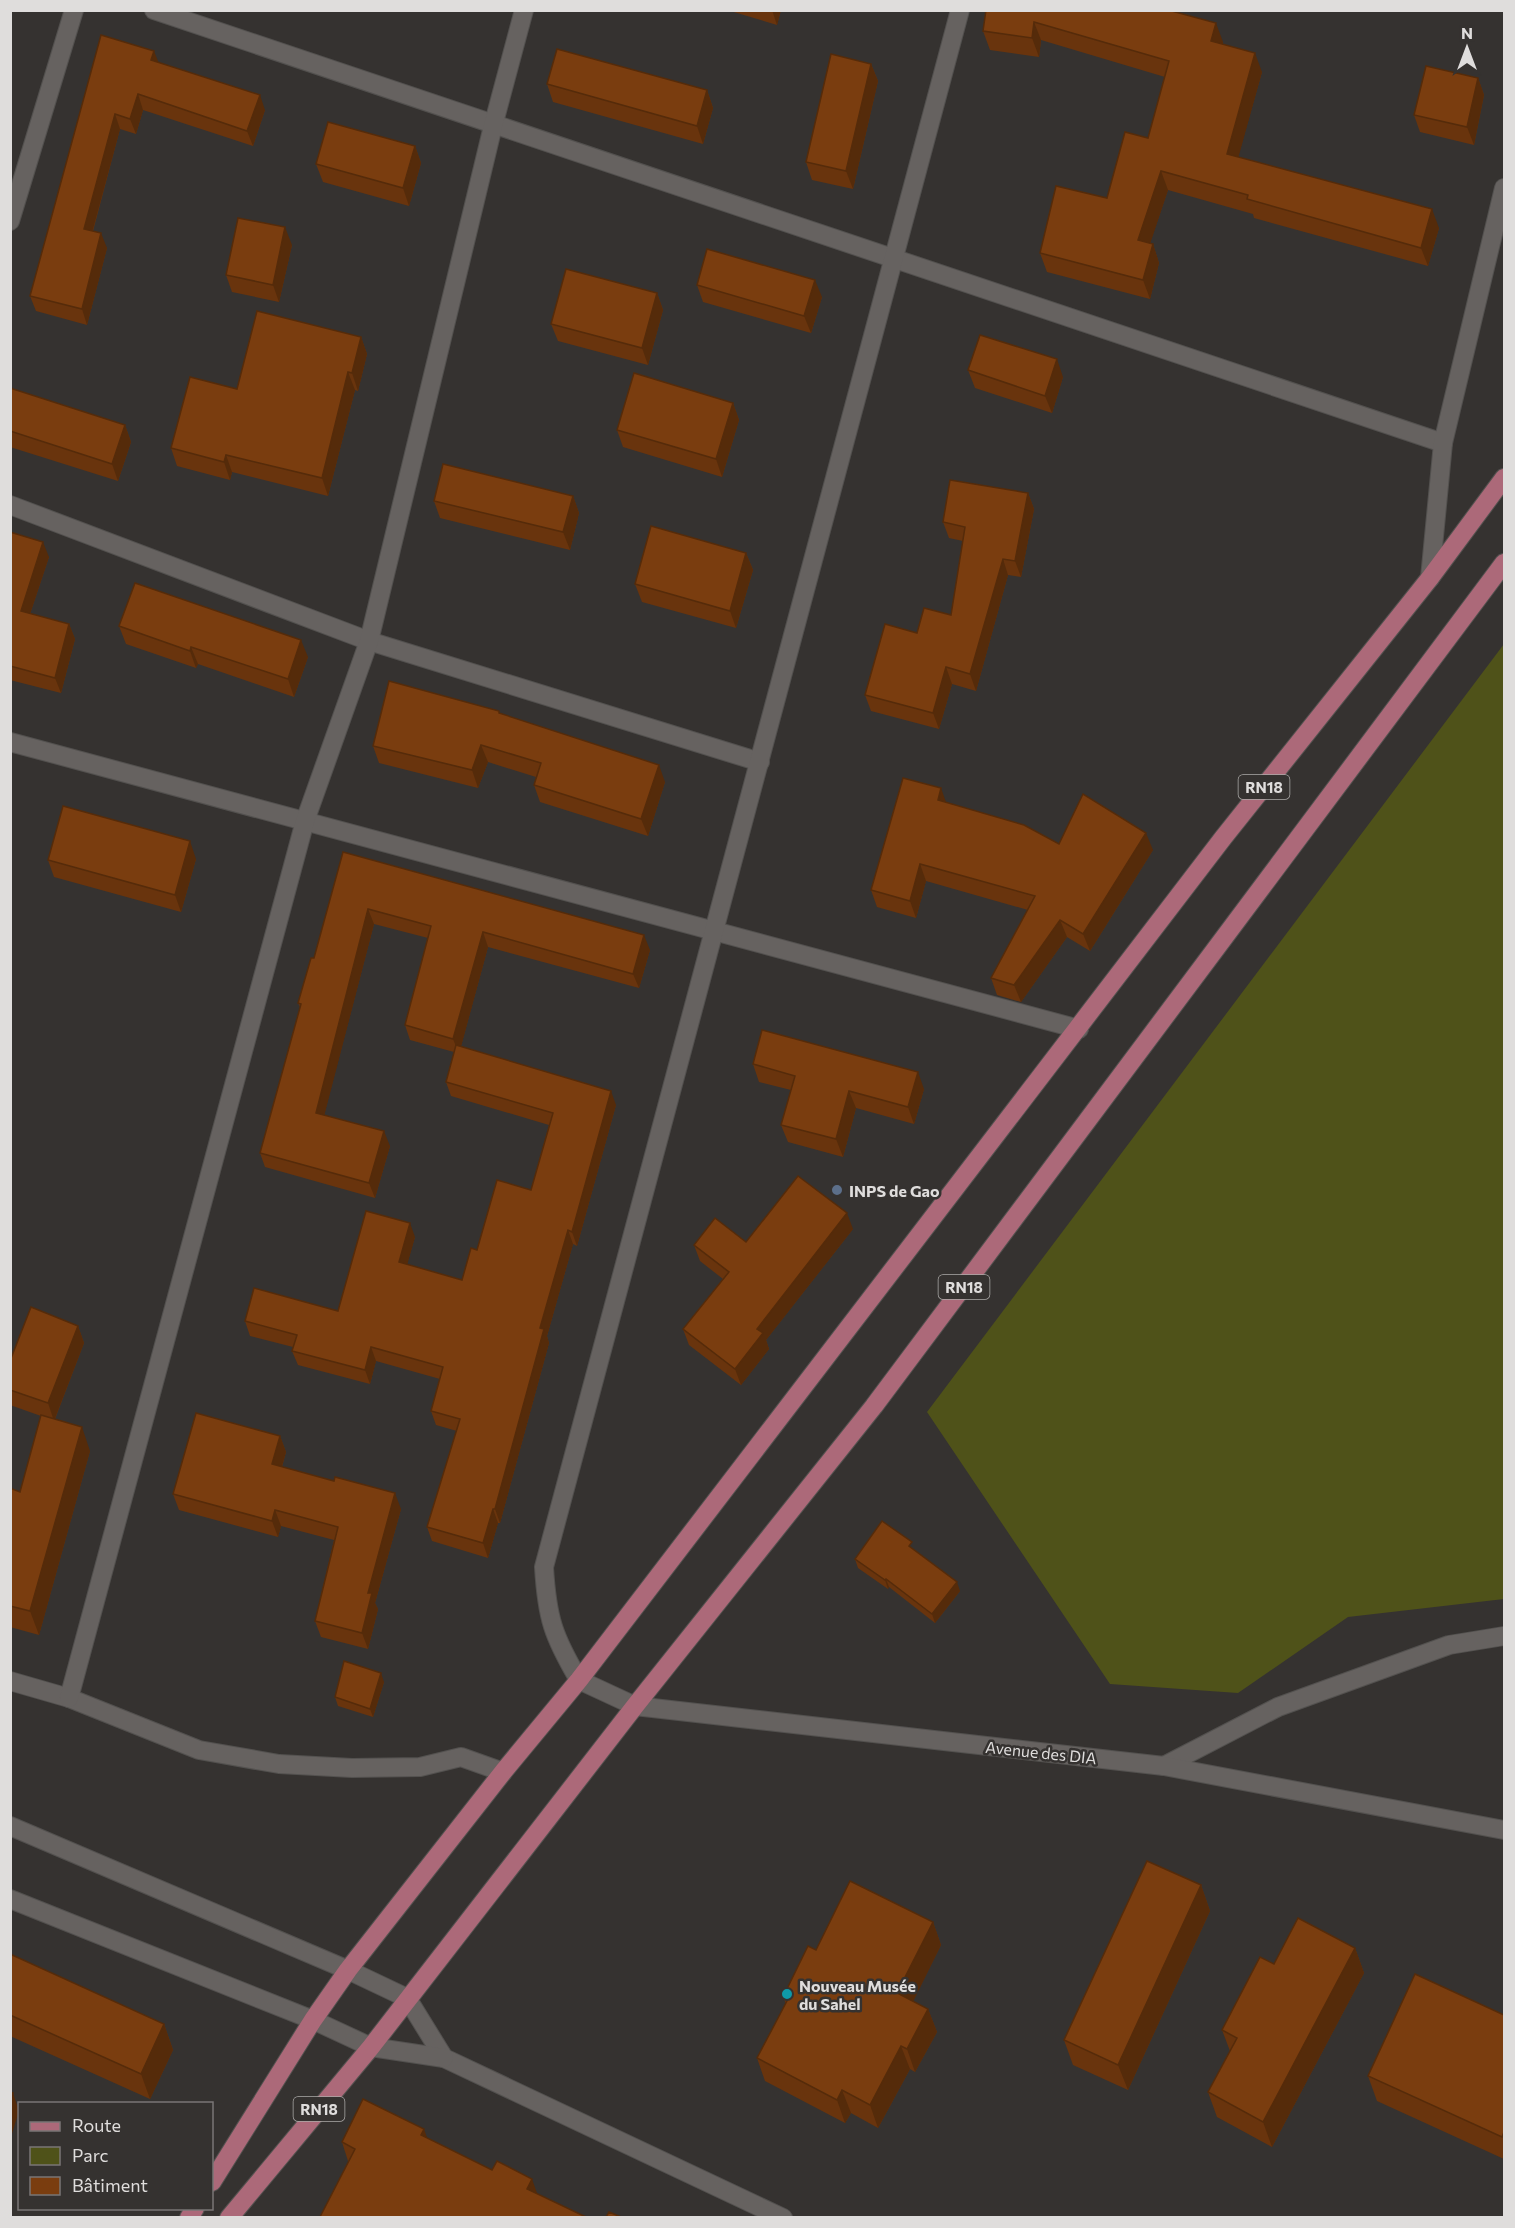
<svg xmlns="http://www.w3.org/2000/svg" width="1515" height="2228" font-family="Commissioner,sans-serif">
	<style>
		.green { fill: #4f5219 }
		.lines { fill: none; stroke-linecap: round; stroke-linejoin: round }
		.minor-casing { stroke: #53514f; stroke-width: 20 }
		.tertiary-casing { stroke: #53514f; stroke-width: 20 }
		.primary-casing { stroke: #53514f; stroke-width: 20 }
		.minor { stroke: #666260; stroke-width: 18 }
		.tertiary { stroke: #666260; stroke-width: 18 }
		.primary { stroke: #ac6979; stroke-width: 18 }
		.wall { fill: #69340d }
		.shaded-wall { fill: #552b0a }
		.building { fill: #7a3d0f; stroke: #552b0a; stroke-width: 1.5 }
		.service-dot { fill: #5c6f8a; stroke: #353230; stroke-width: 2 }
		.culture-dot { fill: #0f9aa8; stroke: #353230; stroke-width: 2 }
		.labels { text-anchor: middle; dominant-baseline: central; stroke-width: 5; stroke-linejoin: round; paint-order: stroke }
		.shield { fill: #353230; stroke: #acaaa8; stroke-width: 1.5 }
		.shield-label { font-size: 15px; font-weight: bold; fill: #dfdddc }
		.poi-label { font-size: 16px; font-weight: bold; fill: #dfdddc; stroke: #353230; text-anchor: start }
		.street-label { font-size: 16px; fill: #dfdddc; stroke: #353230 }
	</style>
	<rect width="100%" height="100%" fill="#353230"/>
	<!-- green -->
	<polygon class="green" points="1504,644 1504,1599 1348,1617 1238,1693 1110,1684 927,1412"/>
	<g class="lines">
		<defs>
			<g id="minor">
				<polyline points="154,10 1443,443"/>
				<polyline points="10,221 74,10"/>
				<polyline points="10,505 369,641 760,762"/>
				<polyline points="1430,578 1443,443 1504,188"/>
				<polyline points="10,742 1079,1029"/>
				<path d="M 579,1680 C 553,1636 547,1618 544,1567 L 960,10"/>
				<polyline points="10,1681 69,1698 199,1750 279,1764 352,1768 420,1767 461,1757 503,1772"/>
				<polyline points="69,1698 305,821 369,641 493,126 524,10"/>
				<polyline points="1164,1766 1278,1707 1449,1645 1504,1636"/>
				<polyline points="10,1826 348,1970 407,1998 444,2058 783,2218"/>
				<polyline points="10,1899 313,2020 371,2047 444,2058"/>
			</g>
			<polyline id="tertiary" points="579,1680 635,1706 1164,1766 1504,1830"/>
			<g id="primary">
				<polyline points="212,2182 313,2020 348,1970 503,1772 579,1680 1223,838 1430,578 1504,478"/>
				<polyline points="189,2218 195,2208"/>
				<polyline points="229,2218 371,2047 635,1706 874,1406 1504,563"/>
			</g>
		</defs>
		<!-- minor casing -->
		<use href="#minor" class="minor-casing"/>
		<!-- tertiary casing -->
		<use href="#tertiary" class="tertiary-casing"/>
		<!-- primary casing -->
		<use href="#primary" class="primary-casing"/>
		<!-- minor -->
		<use href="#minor" class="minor"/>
		<!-- tertiary -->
		<use href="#tertiary" class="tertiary"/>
		<!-- primary -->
		<use href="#primary" class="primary"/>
	</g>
	<!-- wall -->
	<g class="wall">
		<polygon points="727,10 781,10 777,25"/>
		<polygon points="986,10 1173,12 1223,42 1223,44 1262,72 1238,157 1439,228 1428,266 1254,218 1253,214 1168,190 1150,243 1153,244 1159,263 1150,299 1047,272 1040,253 1107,198 1148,138 1165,77 1041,40 1039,57 990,50 983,31"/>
		<polygon points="101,35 158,63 265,110 253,146 143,110 136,134 120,129 93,231 107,248 87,325 36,311 30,296"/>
		<polygon points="871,64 878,81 853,189 812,180 806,162"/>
		<polygon points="1478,78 1484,95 1474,145 1420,132 1414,115"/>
		<polygon points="547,84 707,90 713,108 703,144 553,102"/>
		<polygon points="415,146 421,163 409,206 323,182 316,164"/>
		<polygon points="292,245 279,302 232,292 226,275"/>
		<polygon points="697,285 822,297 811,333 703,302"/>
		<polygon points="657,293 663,310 648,365 558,341 551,324"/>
		<polygon points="361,337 367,354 358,391 355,390 328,496 232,472 230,480 177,466 171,448"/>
		<polygon points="968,370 1063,377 1052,413 975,388"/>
		<polygon points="10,388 125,425 131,442 118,481 10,447"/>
		<polygon points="733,403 739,420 722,477 623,447 617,430"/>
		<polygon points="1028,493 1034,509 1021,577 1008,575 976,691 952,684 939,729 871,711 865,695 917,633 951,615 963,541 949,538 943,522"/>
		<polygon points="573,496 579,513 570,550 440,518 434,501"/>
		<polygon points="10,532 49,557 30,614 69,624 75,639 61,693 10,680"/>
		<polygon points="746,553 753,570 736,628 642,602 635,584"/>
		<polygon points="119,626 308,657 294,697 198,664 196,668 126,644"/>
		<polygon points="500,714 665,782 648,836 540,802 534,785 536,777 488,762 478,788 379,763 373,746"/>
		<polygon points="946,802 1059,844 1153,850 1090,951 1067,937 1021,1002 997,995 991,978 1028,910 926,881 916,918 877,907 871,890"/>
		<polygon points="343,852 650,950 639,988 488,947 461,1046 616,1105 577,1246 573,1244 547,1336 549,1343 500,1523 498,1523 488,1558 432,1541 427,1527 457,1431 436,1425 431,1411 440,1379 376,1361 370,1384 298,1365 292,1351 293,1347 250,1336 245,1321 338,1311 415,1237 407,1264 462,1280 477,1250 531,1190 549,1125 451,1096 446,1082 454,1052 410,1040 405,1025 428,938 374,924 324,1115 390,1146 375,1198 265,1167 260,1153 300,1007 298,1003 314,958"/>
		<polygon points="196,859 181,912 54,877 48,860"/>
		<polygon points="753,1064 924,1089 914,1124 856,1108 843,1157 788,1142 781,1125 791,1090 759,1082"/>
		<polygon points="853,1229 766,1340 769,1349 741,1385 689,1345 683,1329 723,1279 700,1261 694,1245 746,1242"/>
		<polygon points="78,1326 84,1343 55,1419 90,1451 39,1635 10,1627 10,1488 20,1492 41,1416 10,1405 10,1361"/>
		<polygon points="280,1436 286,1452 282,1467 401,1509 375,1603 378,1609 368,1649 321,1637 315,1621 334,1540 281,1526 278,1537 179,1510 173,1494"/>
		<polygon points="915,1550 960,1591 935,1623 889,1587 888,1589 858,1568 855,1559"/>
		<polygon points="384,1682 373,1717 338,1706 335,1697"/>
		<polygon points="1201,1885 1210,1911 1128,2090 1073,2065 1064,2040"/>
		<polygon points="933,1922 941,1945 913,2001 928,2009 937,2032 915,2072 910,2069 878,2128 851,2113 845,2123 765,2081 757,2058 786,2004 783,1997 816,1950"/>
		<polygon points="1355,1948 1364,1973 1272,2147 1217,2117 1208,2092 1230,2051 1222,2030"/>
		<polygon points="10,1954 164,2024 173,2050 150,2099 10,2036"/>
		<polygon points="1504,2015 1504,2159 1377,2101 1368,2076"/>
		<polygon points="427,2138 537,2194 348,2161 342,2142"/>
	</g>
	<!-- shaded-wall -->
	<g class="shaded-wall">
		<polygon points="772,10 781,10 777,25"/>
		<polygon points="1034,22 1041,40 1039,57 1032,38"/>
		<polygon points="1216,23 1223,42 1218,60 1211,41"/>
		<polygon points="154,51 160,66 151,60"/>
		<polygon points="1255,53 1262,72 1234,173 1227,154"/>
		<polygon points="871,64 878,81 853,189 846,171"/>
		<polygon points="1478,78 1484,95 1474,145 1467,127"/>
		<polygon points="707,90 713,108 703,144 697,126"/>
		<polygon points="138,94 143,110 136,134 130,119"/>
		<polygon points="260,95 265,110 253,146 247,131"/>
		<polygon points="115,114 120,129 89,244 84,229"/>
		<polygon points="415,146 421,163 409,206 403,188"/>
		<polygon points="1161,171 1168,190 1145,259 1138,240"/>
		<polygon points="1432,209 1439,228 1428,266 1421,248"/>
		<polygon points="285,227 292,245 279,302 273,285"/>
		<polygon points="101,233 107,248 87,325 82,309"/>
		<polygon points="1153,244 1159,263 1150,299 1143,280"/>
		<polygon points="815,280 822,297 811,333 804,316"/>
		<polygon points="657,293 663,310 648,365 642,348"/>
		<polygon points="361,337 367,354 358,391 352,373"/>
		<polygon points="1057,359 1063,377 1052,413 1045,396"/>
		<polygon points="348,372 355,390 328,496 322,478"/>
		<polygon points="733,403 739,420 722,477 716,459"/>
		<polygon points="125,425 131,442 118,481 112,464"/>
		<polygon points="226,455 232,472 230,480 224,462"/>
		<polygon points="1028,493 1034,509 1021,577 1015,561"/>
		<polygon points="573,496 579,513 570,550 563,532"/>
		<polygon points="43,542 49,557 26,626 21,611"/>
		<polygon points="746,553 753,570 736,628 730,611"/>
		<polygon points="1003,559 1008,575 976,691 970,674"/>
		<polygon points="69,624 75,639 61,693 55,678"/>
		<polygon points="301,640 308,657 294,697 288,679"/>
		<polygon points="191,647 198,664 196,668 190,651"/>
		<polygon points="946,667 952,684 939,729 933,713"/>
		<polygon points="481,745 488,762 478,788 472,770"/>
		<polygon points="659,765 665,782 648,836 641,819"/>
		<polygon points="941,788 947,805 938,800"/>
		<polygon points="1146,833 1153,850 1090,951 1083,934"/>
		<polygon points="190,841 196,859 181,912 175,895"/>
		<polygon points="920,864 926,881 916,918 910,901"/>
		<polygon points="368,909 374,924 321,1128 316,1113"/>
		<polygon points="1060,920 1067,937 1021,1002 1014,985"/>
		<polygon points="483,932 488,947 459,1054 453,1039"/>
		<polygon points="644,935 650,950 639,988 633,974"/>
		<polygon points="918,1072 924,1089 914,1124 908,1107"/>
		<polygon points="611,1091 616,1105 577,1246 572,1232"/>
		<polygon points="849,1091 856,1108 843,1157 836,1139"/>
		<polygon points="384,1131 390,1146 375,1198 369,1183"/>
		<polygon points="847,1213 853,1229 766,1340 769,1349 741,1385 735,1369 757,1329"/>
		<polygon points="410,1223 415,1237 404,1276 399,1262"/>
		<polygon points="568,1230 573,1244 547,1336 549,1343 500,1523 495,1509 540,1328"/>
		<polygon points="78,1326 84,1343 54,1421 48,1403"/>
		<polygon points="371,1347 376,1361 370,1384 365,1370"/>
		<polygon points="82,1427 90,1451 39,1635 30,1611"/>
		<polygon points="280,1436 286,1452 278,1480 272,1464"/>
		<polygon points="395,1493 401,1509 375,1603 378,1609 368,1649 362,1633 368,1593"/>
		<polygon points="493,1509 498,1523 488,1558 483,1543"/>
		<polygon points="275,1510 281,1526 278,1537 272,1521"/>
		<polygon points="886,1579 889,1587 888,1589 885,1580"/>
		<polygon points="957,1582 960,1591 935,1623 932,1614"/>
		<polygon points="381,1673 384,1682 373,1717 370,1709"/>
		<polygon points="1201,1885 1210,1911 1128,2090 1118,2065"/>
		<polygon points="933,1922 941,1945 906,2016 897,1993"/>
		<polygon points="1355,1948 1364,1973 1272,2147 1263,2122"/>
		<polygon points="928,2009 937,2032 915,2072 907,2049"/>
		<polygon points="164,2024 173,2050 150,2099 141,2074"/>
		<polygon points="901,2046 910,2069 878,2128 870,2105"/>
		<polygon points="842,2090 851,2113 845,2123 837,2100"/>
		<polygon points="13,2093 19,2111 10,2140 10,2102"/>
		<polygon points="424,2129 434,2157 421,2135"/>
		<polygon points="532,2179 542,2207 527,2189"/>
	</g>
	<!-- building -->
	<g class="building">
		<polygon points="986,10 1168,10 1216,23 1211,41 1255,53 1227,154 1432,209 1421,248 1247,199 1248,195 1161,171 1138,240 1153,244 1143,280 1040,253 1056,186 1107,198 1125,132 1148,138 1169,61 1034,22 1032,38 983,31"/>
		<polygon points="101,35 154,51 151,60 260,95 247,131 138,94 130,119 115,114 84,229 101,233 82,309 30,296"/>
		<polygon points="557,49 707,90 697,126 547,84"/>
		<polygon points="831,54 871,64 846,171 806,162"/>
		<polygon points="1426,66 1478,78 1467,127 1414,115"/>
		<polygon points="328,122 415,146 403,188 316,164"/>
		<polygon points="238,218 285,227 273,285 226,275"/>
		<polygon points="707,249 815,280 804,316 697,285"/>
		<polygon points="566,269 657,293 642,348 551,324"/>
		<polygon points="257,311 361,337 352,373 348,372 322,478 226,455 224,462 171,448 190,377 237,389"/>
		<polygon points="980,335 1057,359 1045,396 968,370"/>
		<polygon points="634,373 733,403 716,459 617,430"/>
		<polygon points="10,388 125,425 112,464 10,431"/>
		<polygon points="443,464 573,496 563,532 434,501"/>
		<polygon points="950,480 1028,493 1015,561 1003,559 970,674 946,667 933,713 865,695 885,624 917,633 924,608 951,615 965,527 943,522"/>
		<polygon points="651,526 746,553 730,611 635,584"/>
		<polygon points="10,532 43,542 21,611 69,624 55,678 10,666"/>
		<polygon points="135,583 301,640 288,679 191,647 190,651 119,626"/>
		<polygon points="389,681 499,711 499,713 659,765 641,819 534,785 541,763 481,745 472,770 373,746"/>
		<polygon points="903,778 941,788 938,800 1024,825 1059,844 1083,794 1146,833 1083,934 1060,920 1014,985 991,978 1035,896 920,864 910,901 871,890"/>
		<polygon points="63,806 190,841 175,895 48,860"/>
		<polygon points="343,852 644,935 633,974 483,932 453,1039 405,1025 431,926 368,909 316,1113 384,1131 369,1183 260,1153 301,1004 298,1003 311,958 314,958"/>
		<polygon points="762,1030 918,1072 908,1107 849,1091 836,1139 781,1125 795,1076 753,1064"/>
		<polygon points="456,1045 611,1091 572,1232 568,1230 540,1328 544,1329 495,1509 493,1509 483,1543 427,1527 460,1419 431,1411 443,1367 371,1347 365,1370 292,1351 297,1335 245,1321 254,1288 338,1311 366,1211 410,1223 399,1262 462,1280 471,1248 477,1250 497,1180 531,1190 553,1113 446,1082"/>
		<polygon points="798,1176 847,1213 757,1329 763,1333 735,1369 683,1329 729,1272 694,1245 715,1218 746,1242"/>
		<polygon points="31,1307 78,1326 48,1403 10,1390 10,1361"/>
		<polygon points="196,1413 280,1436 272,1464 334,1481 335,1477 395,1493 368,1593 372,1593 362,1633 315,1621 338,1527 275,1510 272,1521 173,1494"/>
		<polygon points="41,1415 82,1427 30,1611 10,1606 10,1488 20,1492"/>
		<polygon points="882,1521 912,1542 909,1546 957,1582 932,1614 886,1579 885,1580 855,1559"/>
		<polygon points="344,1661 381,1673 370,1709 335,1697"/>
		<polygon points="1147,1861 1201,1885 1118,2065 1064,2040"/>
		<polygon points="850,1881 933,1922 897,1993 928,2009 907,2049 901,2046 870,2105 842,2090 837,2100 757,2058 788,1999 783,1997 808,1946 816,1950"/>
		<polygon points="1298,1918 1355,1948 1263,2122 1208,2092 1237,2038 1222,2030 1260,1957 1274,1964"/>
		<polygon points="10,1954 164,2024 141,2074 10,2015"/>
		<polygon points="1415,1974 1504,2015 1504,2132 1502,2137 1368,2076"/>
		<polygon points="10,2092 13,2093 10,2102"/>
		<polygon points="363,2099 424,2129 421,2135 492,2170 497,2161 532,2179 527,2189 586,2217 320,2217 355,2149 342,2142"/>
		<polygon points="609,2212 621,2217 606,2217"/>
	</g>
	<!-- markers -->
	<circle class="service-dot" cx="837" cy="1190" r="6"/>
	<circle class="culture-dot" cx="787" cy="1994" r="6"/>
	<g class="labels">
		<!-- shield labels -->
		<g class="shield">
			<rect x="1238.5" y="775" width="51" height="24" rx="4.5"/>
			<rect x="938.5" y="1275" width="51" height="24" rx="4.5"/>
			<rect x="293.5" y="2097" width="51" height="24" rx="4.5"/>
		</g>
		<g class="shield-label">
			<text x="1264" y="787">RN18</text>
			<text x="964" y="1287">RN18</text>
			<text x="319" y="2109">RN18</text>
		</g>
		<!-- poi labels -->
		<g class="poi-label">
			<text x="849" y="1190">INPS de Gao</text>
			<text x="799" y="1985">Nouveau Musée<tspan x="799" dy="18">du Sahel</tspan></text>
		</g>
		<!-- street labels -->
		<g class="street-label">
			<text transform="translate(1041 1752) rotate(6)">Avenue des DIA</text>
		</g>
	</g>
	<!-- border -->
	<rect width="1515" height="2228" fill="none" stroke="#dfdddc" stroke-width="24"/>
	<!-- legend -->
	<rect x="18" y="2102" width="195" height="108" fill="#353230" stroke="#797675" stroke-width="1.5"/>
	<rect x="30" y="2122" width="30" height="9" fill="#ac6979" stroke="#797675" stroke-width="1.5"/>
	<text x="72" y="2132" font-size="18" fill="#dfdddc">Route</text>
	<rect x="30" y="2147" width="30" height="18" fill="#4f5219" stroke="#797675" stroke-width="1.5"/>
	<text x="72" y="2162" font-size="18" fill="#dfdddc">Parc</text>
	<rect x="30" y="2177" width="30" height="18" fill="#7a3d0f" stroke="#797675" stroke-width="1.5"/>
	<text x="72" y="2192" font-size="18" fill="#dfdddc">Bâtiment</text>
	<!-- north arrow -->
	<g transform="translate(1467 48)" stroke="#353230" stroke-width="4.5" paint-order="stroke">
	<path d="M0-4.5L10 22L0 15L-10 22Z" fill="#dfdddc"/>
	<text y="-9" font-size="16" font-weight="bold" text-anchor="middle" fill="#dfdddc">N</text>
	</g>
</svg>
